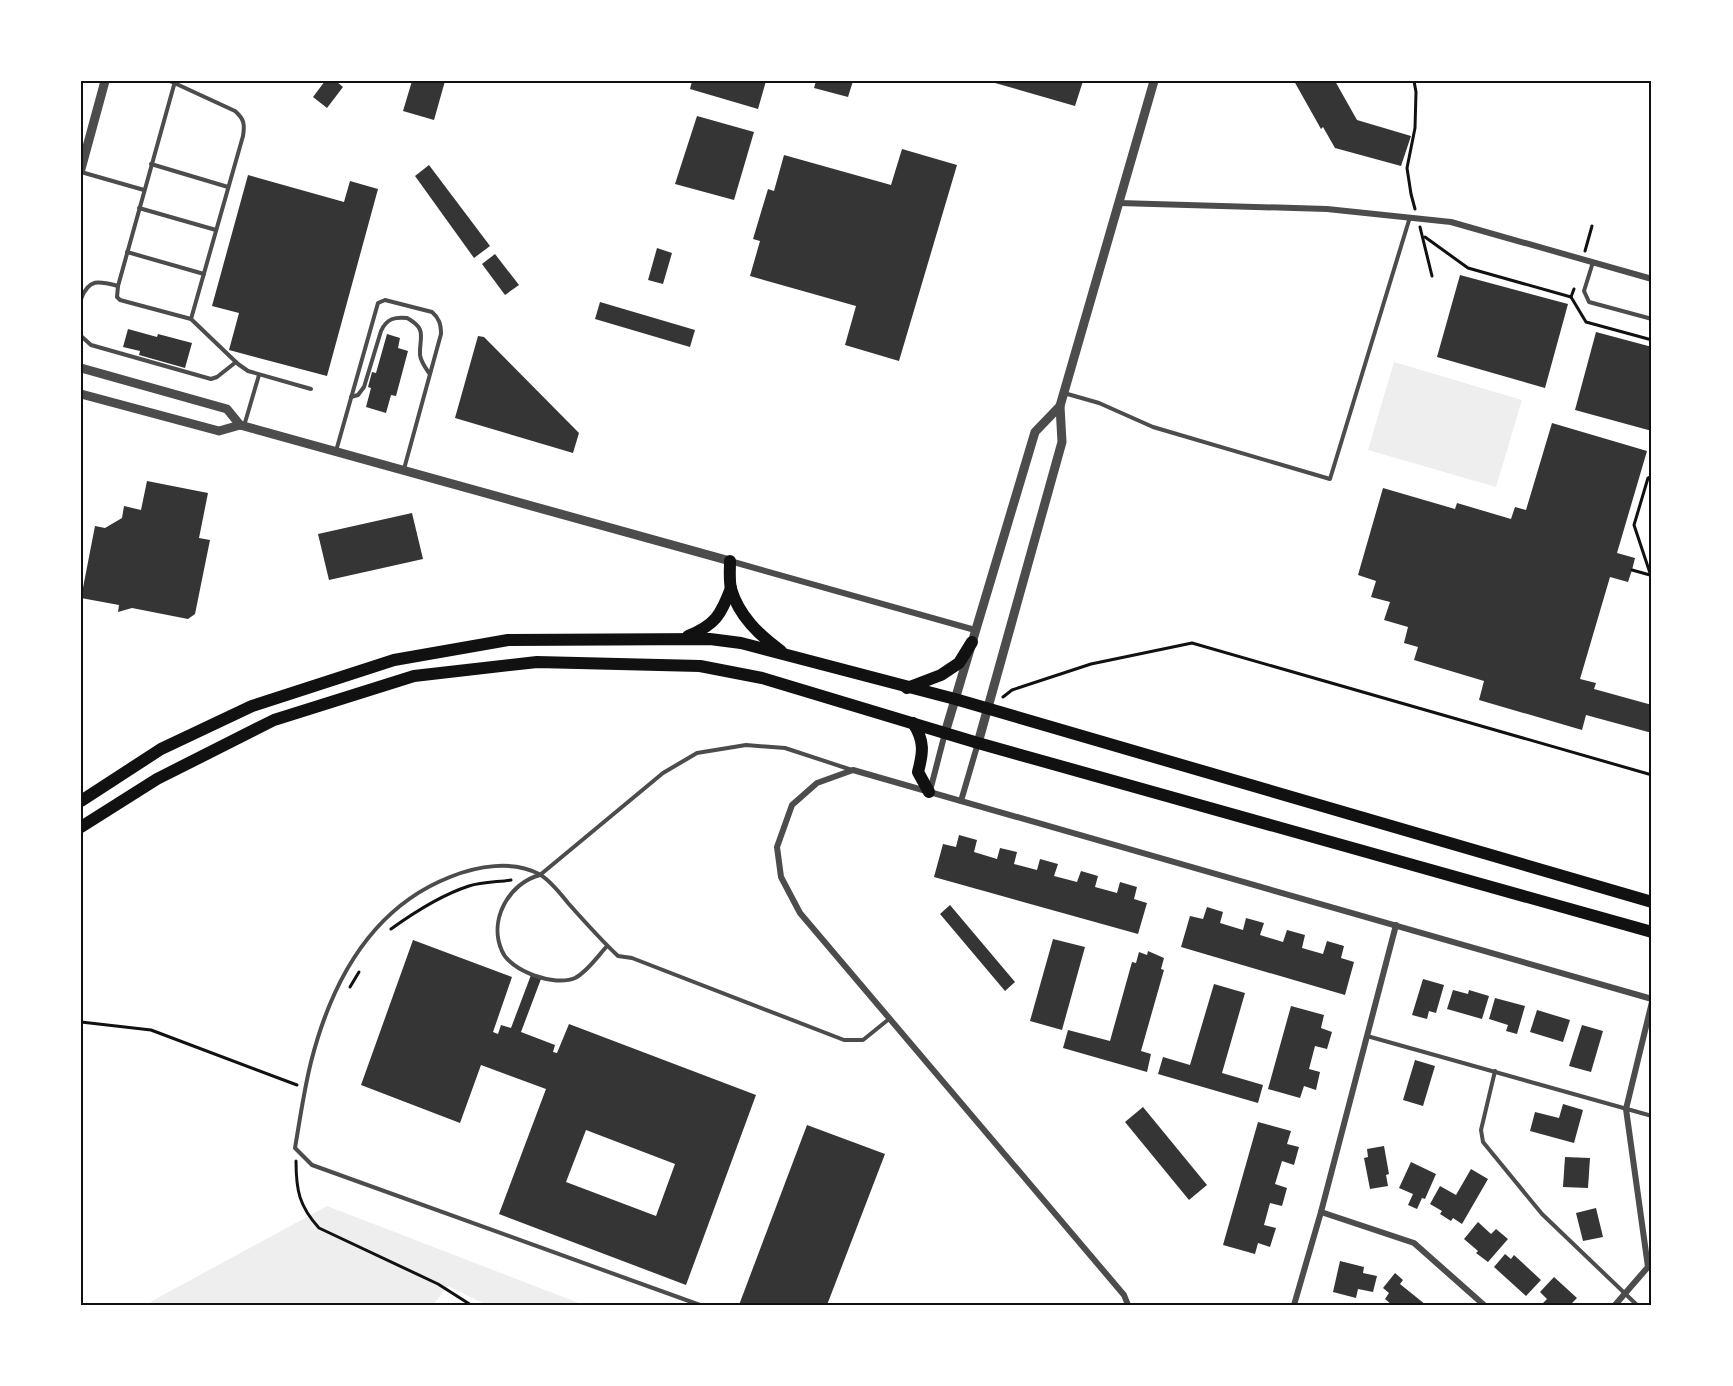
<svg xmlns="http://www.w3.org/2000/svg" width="1733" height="1386" font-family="'Fira Sans',sans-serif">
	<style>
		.green { fill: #eee }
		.building { fill: #353535; fill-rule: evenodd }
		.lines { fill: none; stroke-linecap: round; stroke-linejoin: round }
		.path { stroke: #111; stroke-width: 3 }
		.service { stroke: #4c4c4c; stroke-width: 4 }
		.minor { stroke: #4c4c4c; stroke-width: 6 }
		.tertiary { stroke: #4c4c4c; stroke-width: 9 }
		.trunk { stroke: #111; stroke-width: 12 }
		.neatline { fill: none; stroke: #111; stroke-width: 2 }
	</style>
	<rect width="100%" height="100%" fill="#fff"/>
	<!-- green -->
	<g class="green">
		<polygon points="1394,362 1522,400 1496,487 1368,450"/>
		<polygon points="327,1206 584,1305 487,1305 448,1286 433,1305 149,1305 152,1301"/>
	</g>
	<!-- building -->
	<g class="building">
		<polygon points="325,81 336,81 343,87 327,108 313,97"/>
		<polygon points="412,81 445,81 434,120 403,111"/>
		<polygon points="692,81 766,81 758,109 690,89"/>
		<polygon points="816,81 853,81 848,97 814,88"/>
		<polygon points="988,81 1083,81 1075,106"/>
		<polygon points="1294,81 1335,81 1357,120 1411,136 1401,166 1335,148 1323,127 1321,129"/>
		<polygon points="697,116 754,132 734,200 675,184"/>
		<polygon points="902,149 957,165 899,361 845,345 856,306 750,276 760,241 753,239 768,189 774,191 784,155 891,185"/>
		<polygon points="429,165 490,246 474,258 415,176"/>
		<polygon points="248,175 344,202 350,181 378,189 327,376 229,350 239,313 212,306"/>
		<polygon points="657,248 672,253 663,284 648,280"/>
		<polygon points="495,254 519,285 505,295 482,264"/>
		<polygon points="1460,275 1568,304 1545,388 1437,357"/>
		<polygon points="600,302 695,330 690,347 595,319"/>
		<polygon points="128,329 157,337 158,334 192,343 185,368 139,355 140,351 123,347"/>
		<polygon points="1596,332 1652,347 1652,431 1575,410"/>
		<polygon points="387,334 400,338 398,348 408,351 396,396 391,395 386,413 366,407 371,388 368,387 372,372 376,373"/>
		<polygon points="478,336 484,337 579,433 573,453 455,418"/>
		<polygon points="1552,423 1647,451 1617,553 1635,558 1632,570 1628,582 1610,577 1580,679 1596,683 1594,689 1652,705 1652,733 1586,715 1582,730 1479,700 1484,681 1414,660 1418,647 1404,643 1408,627 1384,620 1390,602 1371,597 1376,581 1358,575 1383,488 1455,509 1457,503 1511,519 1515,507 1526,510"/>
		<polygon points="147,481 208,493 199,538 210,540 195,614 188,619 132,608 118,612 119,605 81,598 95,526 105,528 122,518 124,506 141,510"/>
		<polygon points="412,513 423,559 329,580 318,534"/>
		<polygon points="959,835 977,840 974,852 997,859 1000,848 1017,852 1014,864 1037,870 1040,859 1058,864 1054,876 1077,882 1081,871 1098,876 1095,887 1117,893 1120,882 1137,887 1134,899 1147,903 1138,934 934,877 943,844 956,847"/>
		<polygon points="950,905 1015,982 1005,991 940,914"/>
		<polygon points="1207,907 1223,912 1220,923 1243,930 1246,918 1264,923 1260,935 1283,942 1287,930 1305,935 1302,948 1323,954 1327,941 1344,946 1341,958 1354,962 1345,995 1181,947 1190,916 1203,919"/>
		<polygon points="1053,939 1085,947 1062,1030 1030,1021"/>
		<path d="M 413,940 L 512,977 L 493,1032 L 498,1034 L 501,1025 L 511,1028 L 531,975 L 541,979 L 521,1032 L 555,1045 L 553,1052 L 557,1053 L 569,1024 L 756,1095 L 686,1285 L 499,1214 L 546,1089 L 481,1065 L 460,1123 L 361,1085 ZM 586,1130 L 675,1164 L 656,1216 L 566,1182 Z"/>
		<polygon points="1148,951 1164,958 1161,969 1164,970 1141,1051 1151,1054 1147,1072 1063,1048 1068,1030 1110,1041 1132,962 1136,963 1139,952 1147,955"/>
		<polygon points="1423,979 1444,985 1436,1013 1429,1011 1427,1019 1412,1015"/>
		<polygon points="1214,984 1245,993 1222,1073 1263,1085 1258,1103 1158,1074 1163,1057 1190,1065"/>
		<polygon points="1453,990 1468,994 1469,990 1489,996 1482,1019 1447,1009"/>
		<polygon points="1495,998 1525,1006 1517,1034 1506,1031 1508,1025 1489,1019"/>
		<polygon points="1291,1006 1324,1015 1321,1028 1332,1032 1327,1049 1315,1046 1309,1069 1320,1072 1316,1090 1304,1086 1300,1098 1268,1089"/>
		<polygon points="1537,1010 1570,1020 1563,1042 1530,1032"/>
		<polygon points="1582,1025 1603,1031 1591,1072 1569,1066"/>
		<polygon points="1415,1060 1435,1066 1423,1106 1403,1100"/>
		<polygon points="1563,1104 1583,1110 1574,1143 1530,1131 1535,1112 1559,1118"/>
		<polygon points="1143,1107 1207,1185 1189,1200 1125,1122"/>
		<polygon points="1258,1122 1291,1131 1287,1144 1299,1147 1294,1165 1282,1161 1275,1184 1287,1188 1282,1206 1270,1203 1264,1225 1276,1228 1270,1247 1258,1243 1255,1254 1223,1245"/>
		<polygon points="807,1125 885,1154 827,1305 739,1305"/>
		<polygon points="1384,1146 1389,1174 1386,1175 1388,1186 1370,1189 1364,1158 1368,1157 1367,1149"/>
		<polygon points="1565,1157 1590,1158 1588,1188 1563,1187"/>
		<polygon points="1411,1162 1436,1174 1425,1199 1422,1198 1417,1209 1408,1205 1413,1194 1399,1188"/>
		<polygon points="1471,1169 1488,1179 1462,1224 1453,1218 1451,1221 1440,1214 1442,1211 1430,1204 1440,1186 1456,1195"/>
		<polygon points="1596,1208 1603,1237 1583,1241 1576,1213"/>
		<polygon points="1478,1222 1491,1234 1496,1229 1508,1239 1488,1262 1476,1253 1478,1251 1464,1239"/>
		<polygon points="1505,1254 1511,1259 1514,1255 1541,1280 1526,1296 1494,1267"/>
		<polygon points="1340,1261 1364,1267 1363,1273 1377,1276 1373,1292 1358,1289 1356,1298 1333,1292"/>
		<polygon points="1395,1273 1403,1280 1400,1284 1426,1305 1392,1305 1385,1299 1389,1293 1383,1288"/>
		<polygon points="1554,1277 1577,1298 1570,1305 1541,1305 1547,1299 1540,1292"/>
	</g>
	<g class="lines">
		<!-- path -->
		<g class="path">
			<polyline points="1414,81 1416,92 1415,128 1407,168 1411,194 1415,209"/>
			<polyline points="1420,227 1432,276"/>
			<polyline points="1425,237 1468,268 1571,297"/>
			<polyline points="1585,251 1592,226"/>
			<polyline points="1574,289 1571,297 1586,322 1652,340"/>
			<polyline points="1652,476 1648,478 1634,525 1652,579"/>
			<polyline points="1632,570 1650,575"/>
			<polyline points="1003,697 1012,690 1091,664 1192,643 1652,775"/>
			<path d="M 391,929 C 416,911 441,895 469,886 C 482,882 498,882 511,880"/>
			<polyline points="350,987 359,972"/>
			<polyline points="81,1022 151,1030 297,1085"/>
			<path d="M 296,1161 C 296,1190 299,1206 319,1228 L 438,1284 L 471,1305"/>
		</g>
		<!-- service -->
		<g class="service">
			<path d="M 170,81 L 235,111 C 244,119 245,124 243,136 L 191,319"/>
			<polyline points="174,85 118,286 117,297 120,300 191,319 238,364 248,371 311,389"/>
			<polyline points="151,164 228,187"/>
			<polyline points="81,172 144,190"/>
			<polyline points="139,208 216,230"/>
			<polyline points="127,252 204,274"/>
			<polyline points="1593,262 1584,291 1589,302 1652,319"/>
			<path d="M 81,299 C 89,278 99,281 118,286"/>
			<polyline points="81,336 91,345 211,379 217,377 236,362"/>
			<polyline points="1064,393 1099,403 1153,427 1330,479 1410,217"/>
			<path d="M 351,397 L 358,395 L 364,387 L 381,331 C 387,318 395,317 407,318 C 428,329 419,338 420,355 C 421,362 425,367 429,373"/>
			<polyline points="244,426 259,375"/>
			<path d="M 336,451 L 378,303 L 385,300 L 432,312 C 439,318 441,324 441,334 L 404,469"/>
			<path d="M 607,946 C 598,956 587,972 575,978 C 555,987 510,971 502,951 C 488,920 509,883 540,875 L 663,773 L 697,753 L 746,745 L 785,748 L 852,770"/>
			<polyline points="1367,1036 1652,1116"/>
			<polyline points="1495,1071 1481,1130 1483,1142 1542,1214 1637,1305"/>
			<path d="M 700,1305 L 312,1165 L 295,1148 C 300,1119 304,1090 311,1062 C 331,983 371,908 450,877 C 477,866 512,860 539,874 C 550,880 560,893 568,903 C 584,921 600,939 618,956 L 632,958 L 844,1040 L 863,1040 L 889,1019"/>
		</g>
		<!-- minor -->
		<g class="minor">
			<polyline points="1119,203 1327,209 1451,222 1652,279"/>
			<polyline points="730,561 975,630"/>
			<polyline points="930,791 945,733"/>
			<polyline points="961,801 978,743"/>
			<polyline points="1321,1212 1414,1243 1484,1305"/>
			<polyline points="1128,1305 1124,1295 800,913 781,877 777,847 792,805 817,783 853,770 1652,999"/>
			<polyline points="1294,1305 1321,1212 1396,925"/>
			<polyline points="1615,1305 1648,1267 1626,1109 1652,1002"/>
		</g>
		<!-- tertiary -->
		<g class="tertiary">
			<polyline points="81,169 105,81"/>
			<polyline points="81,368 227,409 240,425"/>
			<polyline points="81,394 219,431 240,425 730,561"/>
			<polyline points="945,733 1035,432 1060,406"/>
			<polyline points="978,743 1062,442 1060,406 1154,81"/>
		</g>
		<!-- trunk -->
		<g class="trunk">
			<path d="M 730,561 C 730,570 729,580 731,589 C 739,616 759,635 781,651"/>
			<path d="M 688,636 C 715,625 721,615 731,588"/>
			<polyline points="907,688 941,675 959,663 972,642"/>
			<path d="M 913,723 C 925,741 923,753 918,772 L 929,792"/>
			<polyline points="81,801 161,749 252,706 394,660 508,640 710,639 741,643 955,699 1652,902"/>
			<polyline points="81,827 157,779 274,720 414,676 537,662 700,666 762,678 978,743 1652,932"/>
		</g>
	</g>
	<!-- border -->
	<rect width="1733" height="1386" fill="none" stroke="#ffffff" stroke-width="165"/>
	<rect x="82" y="82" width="1568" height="1222" class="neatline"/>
</svg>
